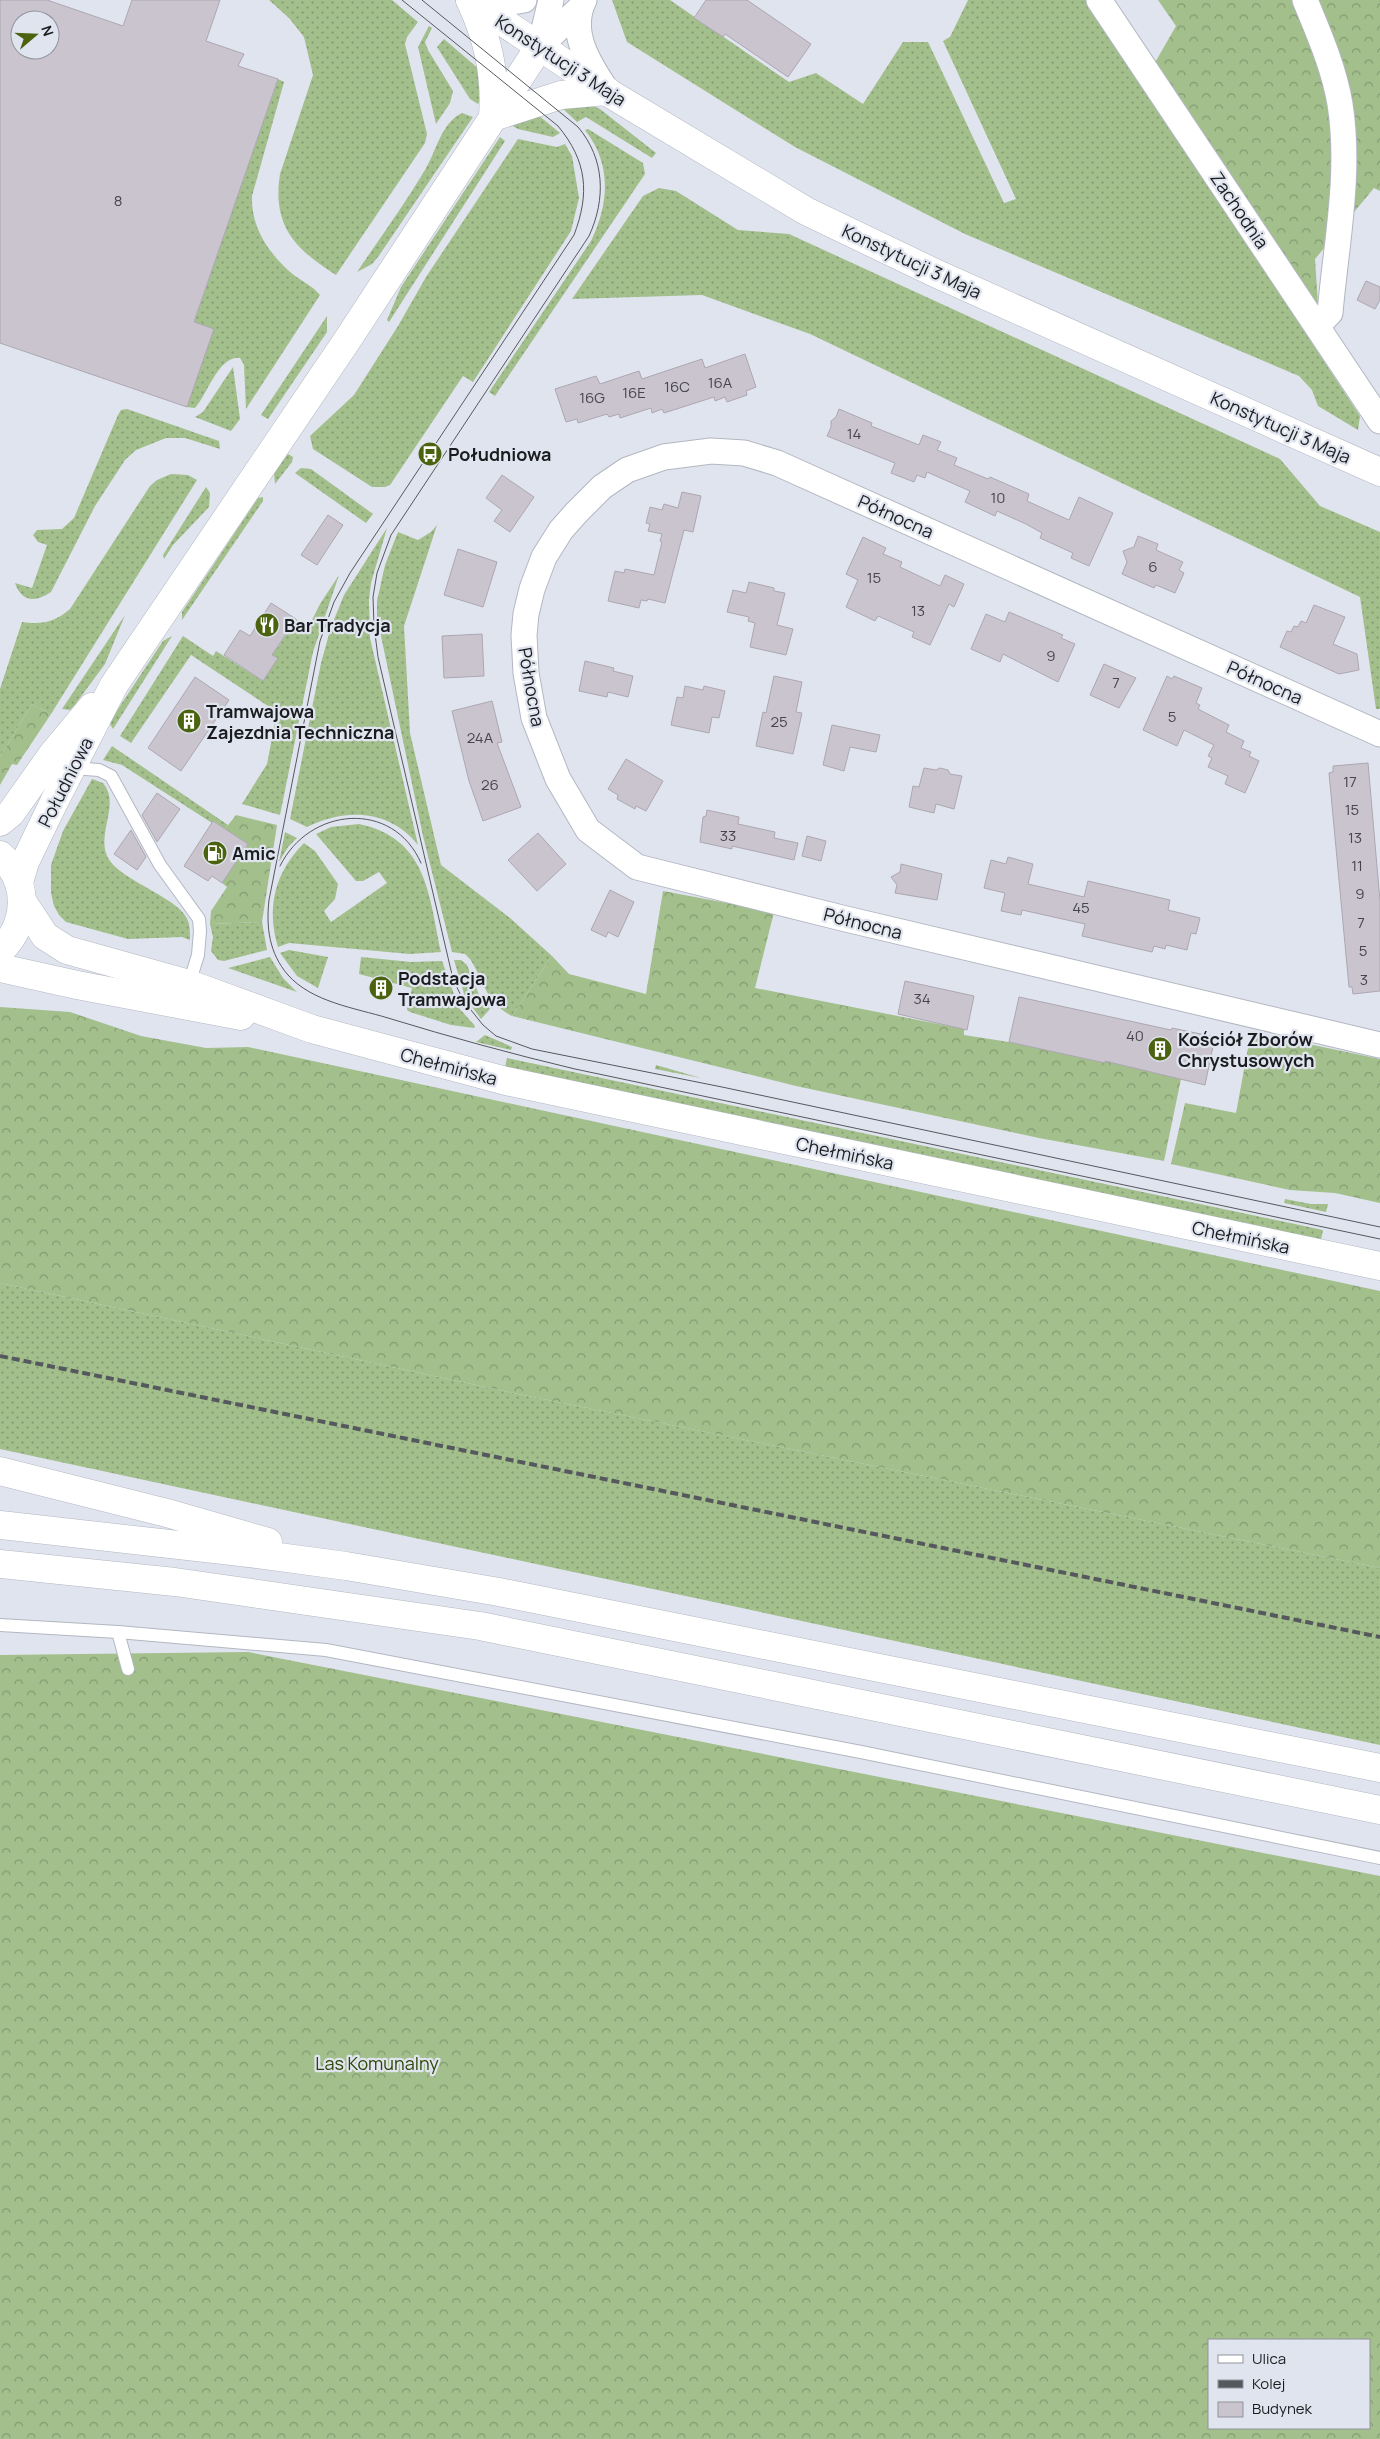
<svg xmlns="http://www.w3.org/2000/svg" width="1380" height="2439" font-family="Manrope,sans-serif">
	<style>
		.grass { fill: url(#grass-dots) }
		.forest { fill: url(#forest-crowns); fill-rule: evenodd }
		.building { fill: #c9c4ce; stroke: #aca7b1; fill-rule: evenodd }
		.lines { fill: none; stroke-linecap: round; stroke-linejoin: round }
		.lane-casing { stroke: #b2b7c1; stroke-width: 14 }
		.street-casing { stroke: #b2b7c1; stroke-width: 27 }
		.secondary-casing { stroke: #b2b7c1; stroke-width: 29 }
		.primary-casing { stroke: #b2b7c1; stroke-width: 29 }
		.lane { stroke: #fff; stroke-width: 12 }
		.street { stroke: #fff; stroke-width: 25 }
		.secondary { stroke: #fff; stroke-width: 28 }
		.primary { stroke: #fff; stroke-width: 28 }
		.tram { stroke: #55585d; stroke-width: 1 }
		.rail { stroke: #55585d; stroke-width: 4; stroke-dasharray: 8 4; stroke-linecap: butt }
		.labels { text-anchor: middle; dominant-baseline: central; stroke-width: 4.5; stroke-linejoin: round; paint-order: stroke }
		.number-label { font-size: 15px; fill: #46464b }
		.street-label { font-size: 18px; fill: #1a1c1f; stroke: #e0e4ef }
		.poi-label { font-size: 18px; font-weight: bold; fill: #1a1c1f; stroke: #e0e4ef; text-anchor: start }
		.park-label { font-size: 18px; fill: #2b4604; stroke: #e0e4ef }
	</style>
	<defs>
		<pattern id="grass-dots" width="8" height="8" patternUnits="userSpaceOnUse" patternTransform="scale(1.25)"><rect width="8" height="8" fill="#a3bf8c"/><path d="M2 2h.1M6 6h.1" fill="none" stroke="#849a72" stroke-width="1.8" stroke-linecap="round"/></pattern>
		<pattern id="forest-crowns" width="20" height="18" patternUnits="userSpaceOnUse" patternTransform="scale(1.25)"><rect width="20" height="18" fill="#a3bf8c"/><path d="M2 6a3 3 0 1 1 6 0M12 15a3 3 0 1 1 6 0" fill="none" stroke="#849a72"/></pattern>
	</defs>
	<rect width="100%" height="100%" fill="#e0e4ef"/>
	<!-- grass -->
	<g class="grass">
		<path d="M 269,0 L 392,0 L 418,22 L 407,37 L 405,44 L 427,134 L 425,143 L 336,275 C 295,249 272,226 280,174 L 313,75 L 304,37 L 289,18 Z"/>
		<polygon points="612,0 670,0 789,82 816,73 863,104 903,42 928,42 1004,203 1016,199 943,41 950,37 968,0 1086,0 1360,416 1358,430 1318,406 1312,390 1299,376 965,234 795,147 627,42"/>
		<polygon points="429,26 432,28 425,42 428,50 453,91 450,103 436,124 418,47"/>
		<polygon points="444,39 480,70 482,96 478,104 470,99 437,47"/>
		<path d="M 278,79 L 284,82 L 252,196 C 251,226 267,251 289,271 C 299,280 312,285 320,295 L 246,409 L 244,365 L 240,358 C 219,355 207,395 195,408 L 187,407 L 213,329 L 194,322 Z"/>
		<polygon points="557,103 591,105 600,109 656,153 652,158 586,117 577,122"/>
		<polygon points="532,110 560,133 553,137 518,129 511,125"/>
		<path d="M 462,113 L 473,117 L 378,257 L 372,264 L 357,272 C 380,238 404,205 425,170 C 436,152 441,123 462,113 Z"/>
		<path d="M 588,129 L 643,163 L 645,174 L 495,396 L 489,392 L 591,241 C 609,204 612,164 585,130 Z"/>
		<polygon points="500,137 505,141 389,322 387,320 401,287"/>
		<polygon points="518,139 557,147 565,144 572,156 579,198 571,231 473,382 463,376 390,485 385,487 372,487 313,449 310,436 354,395 398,326 426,277"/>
		<polygon points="659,188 676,191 738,230 789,234 1280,459 1320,506 1380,532 1380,709 1376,709 1360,597 810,334 702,295 572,299 643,196"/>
		<polygon points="327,316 327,332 268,419 261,415"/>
		<polygon points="233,367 240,419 231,431 195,417 203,412"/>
		<path d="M 127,409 L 219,441 L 220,449 L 185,438 L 166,438 L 136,450 L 125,460 L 95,506 L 51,592 C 36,602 22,603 15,583 L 32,588 L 47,545 L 38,542 L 33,535 L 37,530 L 62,529 L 74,518 L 118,415 L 121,410 Z"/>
		<polygon points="288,454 293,457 292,462 275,484 274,473"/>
		<polygon points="301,468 311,469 373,514 366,523 295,473"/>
		<path d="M 171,474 L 188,475 L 197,480 L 51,714 L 32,704 L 0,757 L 0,689 L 22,622 C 42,625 55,622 70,609 L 150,486 L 157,480 Z"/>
		<polygon points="206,487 210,493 209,507 173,545 164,559 163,555"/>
		<polygon points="263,497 263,501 182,620 182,612 258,498"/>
		<path d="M 437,525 L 404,626 L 410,733 L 441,865 L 510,918 L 552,956 L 512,1016 C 485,1002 485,982 470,959 L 465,954 L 452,952 L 423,836 L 377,617 L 377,601 L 385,565 L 398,532 L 418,540 L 431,532 Z"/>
		<path d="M 387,528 L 371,583 L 369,600 L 370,638 L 418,845 C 389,809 346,808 307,827 L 290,819 L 321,663 L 331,627 L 344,595 Z"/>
		<polygon points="339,575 313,652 280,815 242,804 267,764 277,712 191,655 131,743 120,736 183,636 213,656 216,651 263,681 277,658 269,653 278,647 296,619 308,628 320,604"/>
		<polygon points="125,615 105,664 74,706 70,710 62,709"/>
		<polygon points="172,636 113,729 110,724 112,718 163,641"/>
		<polygon points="112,746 228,825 225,829 214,821 212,823 122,765 103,760"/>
		<path d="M 92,779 L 103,783 C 122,805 93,837 110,861 C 125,882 181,899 188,921 C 190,926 190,934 190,940 L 182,937 L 128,939 L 66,922 L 59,915 L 54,906 L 51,893 L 51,865 L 63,831 Z"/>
		<path d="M 359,824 C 427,838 429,895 441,952 L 410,954 L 289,943 L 278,947 C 266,907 275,872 304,843 L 315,851 L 338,884 L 335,899 L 324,911 L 331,922 L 387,883 L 379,872 L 363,881 L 356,881 L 316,834 L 331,827 Z"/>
		<polygon points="285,832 297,838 288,847 279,862"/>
		<polygon points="262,922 267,950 224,961 218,960 211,951 213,937 210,924"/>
		<polygon points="289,950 328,957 318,988 297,976 280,953"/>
		<polygon points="270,957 283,978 297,992 228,968"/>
		<polygon points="361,957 411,962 442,961 459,1008 475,1026 474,1028 451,1025 410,1012 407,1010 412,988 359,974"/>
		<polygon points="454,960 461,960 467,965 480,997 490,1009 481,1019 465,997"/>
		<polygon points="485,1035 512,1047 511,1050 476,1042"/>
		<polygon points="507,1058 1323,1230 1321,1240 505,1067"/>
		<polygon points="656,1065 701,1078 655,1069"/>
		<polygon points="1285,1199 1311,1204 1328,1204 1326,1212 1284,1203"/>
		<polygon points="0,1283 523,1395 1380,1568 1380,1745 0,1449"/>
	</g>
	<!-- forest -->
	<g class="forest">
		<polygon points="1158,0 1380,0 1380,191 1374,188 1315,259 1318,305 1153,66 1176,26"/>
		<polygon points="32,704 51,714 17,765 12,764 0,785 0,757"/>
		<polygon points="236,815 277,825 262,922 210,924 211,911 227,887 222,883 248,844 225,829"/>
		<polygon points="663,891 774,912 755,988 964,1029 964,1035 1009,1042 1105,1061 1181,1079 1164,1161 1039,1138 796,1086 512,1016 552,956 569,974 646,994"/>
		<polygon points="0,1007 70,1012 141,1036 206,1048 248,1047 1380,1291 1380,1568 523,1395 0,1283"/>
		<polygon points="1251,1032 1380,1059 1380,1203 1335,1193 1290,1190 1171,1164 1185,1103 1236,1113"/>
		<path d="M 248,1652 L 1380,1876 L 1380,2439 L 0,2439 L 0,1655 ZM 1209,2340 L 1369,2340 L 1369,2428 L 1209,2428 Z"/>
	</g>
	<!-- building -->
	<g class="building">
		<path d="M 0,0 L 47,0 L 123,26 L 132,0 L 220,0 L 206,41 L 244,54 L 238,66 L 278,79 L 194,322 L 214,329 L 187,407 L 0,343 ZM 20,20 L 50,20 L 50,50 L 20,50 Z"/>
		<polygon points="706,0 747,0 811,44 788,77 725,34 723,37 694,18"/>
		<polygon points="1366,281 1380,287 1380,300 1375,309 1357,300"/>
		<polygon points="745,354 756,387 746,391 747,395 727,402 725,397 715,401 714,397 664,413 662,409 652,413 651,408 620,418 619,414 609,417 607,414 578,423 577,419 566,422 555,389 596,376 600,384 639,371 642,379 702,359 705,368"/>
		<polygon points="839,409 872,423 871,426 919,445 923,435 941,442 937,450 957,458 954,465 988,479 990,477 1029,494 1027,501 1069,520 1079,497 1113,513 1089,566 1071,558 1073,553 1040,538 1042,533 1026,524 997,511 995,516 965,502 970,491 927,472 925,478 917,475 914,482 891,473 895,463 827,436 831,427 831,421 836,417"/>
		<polygon points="502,475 534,497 510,532 494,521 502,510 486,498"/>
		<polygon points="682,492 701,496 693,532 684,530 665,603 648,599 647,601 641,600 639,608 608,601 615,571 624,573 625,569 654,575 662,542 660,541 662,534 648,531 650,524 646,523 650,507 662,510 664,504 678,508"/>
		<polygon points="328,515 343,525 317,565 301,555"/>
		<polygon points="1138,536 1158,544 1156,550 1183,562 1179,570 1184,573 1175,593 1156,585 1154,588 1122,574 1127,562 1123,551 1134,547"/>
		<polygon points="863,537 886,548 883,554 902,562 900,567 940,586 945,575 964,584 954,607 949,604 930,645 912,637 914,632 878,616 875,621 846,607 858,580 846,574"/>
		<polygon points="458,549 497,562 483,607 444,595"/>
		<polygon points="749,582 774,588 774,591 785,593 777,625 793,629 786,655 750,647 755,623 748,621 749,617 727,612 733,590 746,593"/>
		<polygon points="271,603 296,619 272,655 278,658 263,681 224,655 240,630 250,636"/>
		<polygon points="1314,605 1345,617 1333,644 1357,654 1359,670 1339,674 1280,647 1287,631 1291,632 1294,626 1298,627 1301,621 1306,623"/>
		<polygon points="1009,612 1063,635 1061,638 1075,644 1058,682 1003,654 1000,662 971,649 986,614 1005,622"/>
		<polygon points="482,634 484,676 444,678 442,636"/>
		<polygon points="585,661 614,668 613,671 633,676 628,697 608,692 607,697 579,691"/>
		<polygon points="1104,664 1136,678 1119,708 1090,695"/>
		<polygon points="774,676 802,682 796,712 802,713 793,754 756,746 763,712 766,713"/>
		<polygon points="1167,676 1172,679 1174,676 1202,688 1196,703 1200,705 1198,709 1229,725 1226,732 1244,741 1241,748 1251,752 1249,756 1259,761 1245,793 1225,784 1228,776 1208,767 1212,758 1208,756 1214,745 1184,730 1177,746 1143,730"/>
		<polygon points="195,677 229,700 181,771 148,748"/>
		<polygon points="685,686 703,690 704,686 725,691 719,718 712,717 709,733 671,725 677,697 683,698"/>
		<polygon points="492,701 502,742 497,743 521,807 483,821 469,781 452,711"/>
		<polygon points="832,725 880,735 876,752 850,747 844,771 823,765"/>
		<polygon points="626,759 663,781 646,811 636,806 635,809 617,799 618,795 608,789"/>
		<polygon points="1368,763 1380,901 1380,991 1353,994 1352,987 1349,987 1329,773 1333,772 1333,766"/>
		<polygon points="924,768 936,770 940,768 948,770 950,774 962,776 954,809 936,804 934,813 909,807 913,786 919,787"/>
		<polygon points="157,793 180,809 157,842 142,815"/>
		<polygon points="707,810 739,817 738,824 775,832 774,838 798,843 794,860 732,846 732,849 700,842 703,817 706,816"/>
		<polygon points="213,821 248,844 222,883 212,876 208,881 184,866"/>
		<polygon points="131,830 146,857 137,870 114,854"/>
		<polygon points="538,833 566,864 537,891 508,860"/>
		<polygon points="807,836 826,841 821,861 802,856"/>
		<polygon points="1008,857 1033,864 1028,884 1084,897 1088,881 1170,900 1168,910 1200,918 1196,934 1191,933 1187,950 1166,945 1165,949 1154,946 1152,952 1082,936 1085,924 1022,910 1021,915 1001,911 1005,893 984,888 991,860 1006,864"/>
		<polygon points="901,864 942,874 937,900 895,893 897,885 891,877 900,872"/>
		<polygon points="610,890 634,902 618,937 608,932 606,937 591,930"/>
		<polygon points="905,981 974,996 967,1030 898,1014"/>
		<polygon points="1019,997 1171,1030 1172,1028 1215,1037 1205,1085 1105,1061 1105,1063 1009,1042"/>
	</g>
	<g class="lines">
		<defs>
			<g id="lane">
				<polyline points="72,768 99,770 111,776 160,865 199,919 200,931 198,955 189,984"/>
				<polyline points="0,1625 118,1632 128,1669"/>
				<polyline points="118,1632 326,1650 861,1752 1380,1858"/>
			</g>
			<g id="street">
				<polyline points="470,0 505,3 524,0"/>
				<path d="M 584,0 C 568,32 589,64 607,91"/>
				<polyline points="1099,0 1380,421"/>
				<path d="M 1305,0 C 1319,34 1334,68 1340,104 C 1351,173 1336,244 1330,313 L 1317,326"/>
				<polyline points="540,46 579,9"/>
				<polyline points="540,46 551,0"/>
				<polyline points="1380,734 777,463 744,453 711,451 664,457 627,470 602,487 577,512 561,530 544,557 532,589 526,614 524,635 526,673 534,718 558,779 588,830 637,867 846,919 1380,1045"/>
			</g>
			<g id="secondary">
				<polyline points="470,0 609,93 806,211 935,273 1380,472"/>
				<path d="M 470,0 C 488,39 496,74 493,117"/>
				<polyline points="493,117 561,95 607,91"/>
				<polyline points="0,822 11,813 52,755 92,707"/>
				<path d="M 0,855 C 30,882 28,924 0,951"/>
				<polyline points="19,882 25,862 54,802 114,685 346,342 540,46"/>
				<polyline points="22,901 45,936 67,950 189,984 312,1029 506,1081 1380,1266"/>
				<polyline points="0,968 77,985 241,1016"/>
			</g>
			<g id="primary">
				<polyline points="0,1471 167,1513 268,1542"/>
				<polyline points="0,1525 241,1552 346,1566 499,1592 1380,1768"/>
				<polyline points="0,1564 175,1582 480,1626 1380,1810"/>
			</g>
		</defs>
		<!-- lane casing -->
		<use href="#lane" class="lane-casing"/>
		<!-- street casing -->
		<use href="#street" class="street-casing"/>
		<!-- secondary casing -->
		<use href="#secondary" class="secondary-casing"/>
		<!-- primary casing -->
		<use href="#primary" class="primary-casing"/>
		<!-- lane -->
		<use href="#lane" class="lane"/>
		<!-- street -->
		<use href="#street" class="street"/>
		<!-- secondary -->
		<use href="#secondary" class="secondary"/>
		<!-- primary -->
		<use href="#primary" class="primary"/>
		<!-- tram -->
		<g class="tram">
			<path d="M 402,0 L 558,126 C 587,161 590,193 574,235 L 350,573 L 334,602 L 320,641 L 269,900 C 266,927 269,953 288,975 C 312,1002 355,1008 388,1018 C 450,1037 512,1054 575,1069 L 1380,1239"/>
			<path d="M 422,0 L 578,127 C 605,159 606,199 589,236 L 391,535 L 377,573 L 373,597 L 374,626 L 378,657 L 453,979 L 463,1000 L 483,1025 L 496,1036 L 532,1049 L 722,1087 L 1380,1227"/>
			<path d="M 280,866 C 309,807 393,799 421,863"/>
		</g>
		<!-- rail -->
		<polyline class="rail" points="0,1356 1380,1637"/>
	</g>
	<!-- icons -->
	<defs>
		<symbol id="bus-disc" viewBox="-11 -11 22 22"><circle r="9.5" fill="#4b620e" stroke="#e0e4ef"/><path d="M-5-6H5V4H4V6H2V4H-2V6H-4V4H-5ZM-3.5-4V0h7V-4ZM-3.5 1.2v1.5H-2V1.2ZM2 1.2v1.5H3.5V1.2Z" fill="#fff"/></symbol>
		<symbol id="restaurant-disc" viewBox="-11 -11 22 22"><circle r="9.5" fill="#4b620e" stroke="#e0e4ef"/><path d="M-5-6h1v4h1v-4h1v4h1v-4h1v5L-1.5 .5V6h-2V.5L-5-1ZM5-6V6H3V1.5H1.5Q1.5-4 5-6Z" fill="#fff"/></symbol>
		<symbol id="building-disc" viewBox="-11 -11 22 22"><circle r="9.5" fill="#4b620e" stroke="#e0e4ef"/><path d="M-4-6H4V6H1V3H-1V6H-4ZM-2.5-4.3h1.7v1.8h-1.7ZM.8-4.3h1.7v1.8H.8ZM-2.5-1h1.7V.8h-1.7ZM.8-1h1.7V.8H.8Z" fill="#fff"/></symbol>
		<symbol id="fuel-disc" viewBox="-11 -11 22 22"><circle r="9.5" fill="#4b620e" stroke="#e0e4ef"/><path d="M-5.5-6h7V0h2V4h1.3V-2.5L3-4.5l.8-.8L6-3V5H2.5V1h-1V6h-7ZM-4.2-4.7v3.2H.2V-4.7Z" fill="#fff"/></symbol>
	</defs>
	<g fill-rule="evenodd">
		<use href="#bus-disc" x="416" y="440" width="28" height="28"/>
		<use href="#restaurant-disc" x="253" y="611" width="28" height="28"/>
		<use href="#building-disc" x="175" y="707" width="28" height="28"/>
		<use href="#fuel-disc" x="201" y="839" width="28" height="28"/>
		<use href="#building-disc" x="367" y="974" width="28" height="28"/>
		<use href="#building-disc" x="1146" y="1035" width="28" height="28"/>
	</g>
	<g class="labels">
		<!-- number labels -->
		<g class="number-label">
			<text x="118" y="200">8</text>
			<text x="720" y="382">16A</text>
			<text x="677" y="386">16C</text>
			<text x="634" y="392">16E</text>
			<text x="592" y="397">16G</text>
			<text x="854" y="433">14</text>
			<text x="998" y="497">10</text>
			<text x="1153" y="566">6</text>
			<text x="874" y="577">15</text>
			<text x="918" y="610">13</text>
			<text x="1051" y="655">9</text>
			<text x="1116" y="682">7</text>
			<text x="1172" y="716">5</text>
			<text x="779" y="721">25</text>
			<text x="480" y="737">24A</text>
			<text x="1350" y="781">17</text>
			<text x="490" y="784">26</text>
			<text x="1352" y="809">15</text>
			<text x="728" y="835">33</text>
			<text x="1355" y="837">13</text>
			<text x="1357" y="865">11</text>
			<text x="1360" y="893">9</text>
			<text x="1081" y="907">45</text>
			<text x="1361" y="922">7</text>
			<text x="1363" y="950">5</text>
			<text x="1364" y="979">3</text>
			<text x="922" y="998">34</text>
			<text x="1135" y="1035">40</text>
		</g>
		<!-- street labels -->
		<g class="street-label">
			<text transform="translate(561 60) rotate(33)">Konstytucji 3 Maja</text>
			<text transform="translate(1240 210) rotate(56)">Zachodnia</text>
			<text transform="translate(912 261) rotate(25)">Konstytucji 3 Maja</text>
			<text transform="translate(1281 427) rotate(24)">Konstytucji 3 Maja</text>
			<text transform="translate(896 516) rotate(24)">Północna</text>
			<text transform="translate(1265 682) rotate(24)">Północna</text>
			<text transform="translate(532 687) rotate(80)">Północna</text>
			<text transform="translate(65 782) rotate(-63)">Południowa</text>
			<text transform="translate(863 923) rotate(14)">Północna</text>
			<text transform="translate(449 1066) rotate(15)">Chełmińska</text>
			<text transform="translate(845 1153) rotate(12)">Chełmińska</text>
			<text transform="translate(1241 1237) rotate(12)">Chełmińska</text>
		</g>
		<!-- poi labels -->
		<g class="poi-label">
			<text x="448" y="454">Południowa</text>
			<text x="284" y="625">Bar Tradycja</text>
			<text x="206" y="711">Tramwajowa<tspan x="206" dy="21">Zajezdnia Techniczna</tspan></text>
			<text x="232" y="853">Amic</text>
			<text x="398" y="978">Podstacja<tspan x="398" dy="21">Tramwajowa</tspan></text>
			<text x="1178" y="1039">Kościół Zborów<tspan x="1178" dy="21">Chrystusowych</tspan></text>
		</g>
		<!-- park labels -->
		<g class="park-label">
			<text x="377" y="2063">Las Komunalny</text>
		</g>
	</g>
	<!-- legend -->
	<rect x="1208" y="2339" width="162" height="90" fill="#e0e4ef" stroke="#91949c"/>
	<rect x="1218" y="2355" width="25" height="8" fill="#ffffff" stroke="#91949c"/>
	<text x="1252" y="2364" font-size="15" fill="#1a1c1f">Ulica</text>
	<rect x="1218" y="2380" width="25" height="8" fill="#55585d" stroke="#91949c"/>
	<text x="1252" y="2389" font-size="15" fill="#1a1c1f">Kolej</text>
	<rect x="1218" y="2402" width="25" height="15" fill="#c9c4ce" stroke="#91949c"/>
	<text x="1252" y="2414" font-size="15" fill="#1a1c1f">Budynek</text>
	<!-- north arrow -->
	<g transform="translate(35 35) rotate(71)"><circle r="24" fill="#e0e4ef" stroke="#91949c"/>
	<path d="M0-4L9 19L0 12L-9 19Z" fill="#4b620e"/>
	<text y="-8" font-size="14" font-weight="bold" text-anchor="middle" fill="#1a1c1f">N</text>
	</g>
</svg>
